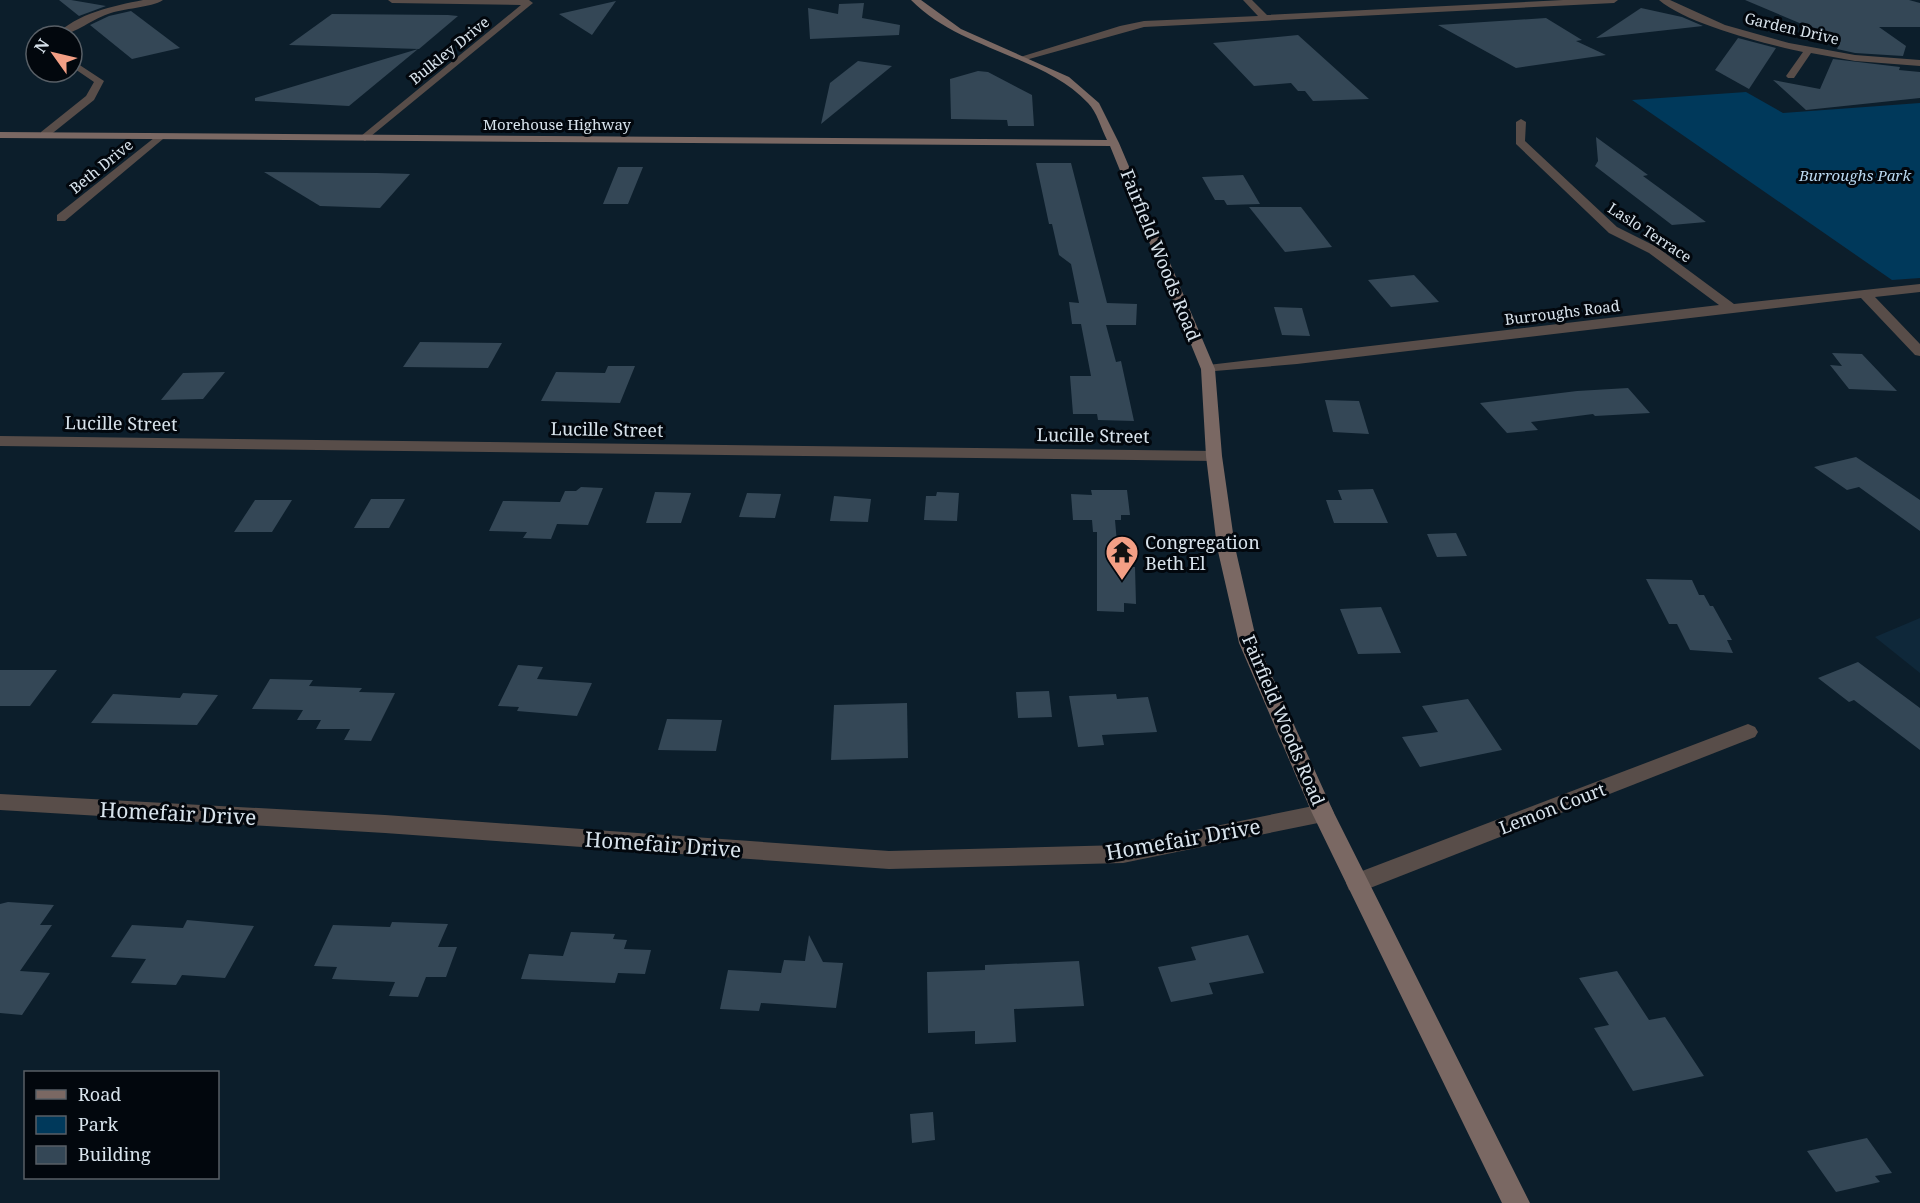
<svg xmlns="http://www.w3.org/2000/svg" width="1920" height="1203" font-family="'Noto Serif',serif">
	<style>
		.built { fill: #0f283a }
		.green { fill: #00395b }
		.building { fill: #344756 }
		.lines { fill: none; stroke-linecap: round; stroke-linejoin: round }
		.street { fill: #584d49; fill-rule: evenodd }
		.secondary { fill: #7a6863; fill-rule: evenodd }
		.labels { text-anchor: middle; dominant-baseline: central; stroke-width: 6; stroke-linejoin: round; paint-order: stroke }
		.far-street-label { font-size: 15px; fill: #d8e3ec; stroke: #02070d }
		.far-park-label { font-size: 15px; font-style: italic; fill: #bbd9f1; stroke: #02070d }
		.street-label { font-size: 18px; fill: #d8e3ec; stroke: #02070d }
		.poi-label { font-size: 18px; fill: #d8e3ec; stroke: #02070d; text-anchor: start }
		.near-street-label { font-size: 21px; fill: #d8e3ec; stroke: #02070d }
	</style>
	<rect width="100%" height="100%" fill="#0c1e2b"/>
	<!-- built -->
	<polygon class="built" points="1920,618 1920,673 1875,637"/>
	<!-- green -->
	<polygon class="green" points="1746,92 1783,113 1920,103 1920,278 1892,280 1632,100"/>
	<!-- building -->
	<g class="building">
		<polygon points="59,0 71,0 106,6 79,16"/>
		<polygon points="1745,0 1909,0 1920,3 1920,27 1879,27 1906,46 1903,56 1855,53 1837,49 1840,43 1813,39 1816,30"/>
		<polygon points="616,1 592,35 559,14"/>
		<polygon points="864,3 862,18 900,25 899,35 810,39 808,8 838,14 839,4"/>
		<polygon points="1641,8 1682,17 1703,26 1596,38"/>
		<polygon points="131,11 180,48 132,59 90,25 109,16"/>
		<polygon points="332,14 448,15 458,16 419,49 289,45"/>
		<polygon points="1546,18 1582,40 1576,41 1606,55 1516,68 1438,25"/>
		<polygon points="1298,35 1369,99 1313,101 1305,91 1298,91 1291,83 1254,86 1213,43"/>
		<polygon points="1738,38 1776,48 1749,89 1715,70"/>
		<polygon points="418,49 349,106 255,101 255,98"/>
		<polygon points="1833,59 1900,67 1899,70 1920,72 1920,98 1806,110 1773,80 1820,89"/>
		<polygon points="858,61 892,66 821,124 830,83"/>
		<polygon points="978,71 988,72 1032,95 1034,126 1008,126 1007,120 951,119 950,79"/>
		<polygon points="1596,137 1648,175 1643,176 1706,222 1672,225 1595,166 1598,161"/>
		<polygon points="1036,163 1071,163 1107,303 1137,304 1136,325 1106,325 1116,362 1121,361 1134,421 1098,420 1097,414 1073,414 1070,376 1091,376 1081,324 1072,324 1069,302 1079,303 1071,264 1059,255 1052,224 1049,224"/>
		<polygon points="618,167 643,167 628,204 603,204"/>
		<polygon points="264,172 377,173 410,174 380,208 320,206"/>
		<polygon points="1243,175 1260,204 1227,205 1224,200 1215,200 1202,177"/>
		<polygon points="1249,207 1301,207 1332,247 1285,252"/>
		<polygon points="1414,275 1439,302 1391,307 1368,280"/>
		<polygon points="1274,307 1302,308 1310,336 1282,335"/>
		<polygon points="420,342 502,343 488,368 403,367"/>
		<polygon points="1832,353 1862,354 1897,391 1849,389 1830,365 1842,366"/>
		<polygon points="608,366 635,366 620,403 541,401 556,372 605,373"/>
		<polygon points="225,372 203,399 161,400 183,373"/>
		<polygon points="1628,388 1650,413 1595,416 1593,414 1531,422 1538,430 1507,433 1480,403 1577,391"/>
		<polygon points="1325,400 1359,401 1369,434 1333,432"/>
		<polygon points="1856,457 1920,500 1920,531 1859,487 1847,490 1814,467"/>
		<polygon points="581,487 603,488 588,525 557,524 551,539 523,538 527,532 489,531 503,501 560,502 565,491 576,491"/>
		<polygon points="1373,489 1388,523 1334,523 1326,500 1342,500 1338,490"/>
		<polygon points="1091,490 1127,490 1130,515 1121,515 1121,520 1115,520 1119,566 1135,567 1136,604 1124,603 1124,612 1097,611 1097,532 1093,532 1092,520 1073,520 1071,494 1092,495"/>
		<polygon points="655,492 691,493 681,523 646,523"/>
		<polygon points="937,492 959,493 957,521 924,520 926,496 936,496"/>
		<polygon points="747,493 781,494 775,518 739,517"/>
		<polygon points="834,496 871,499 868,522 830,521"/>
		<polygon points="371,499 405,499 389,528 354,528"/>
		<polygon points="255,500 292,500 272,532 234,532"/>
		<polygon points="1456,533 1467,556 1437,557 1427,534"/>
		<polygon points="1646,579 1692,580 1699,595 1704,595 1710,606 1713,606 1732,640 1727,640 1733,653 1690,650 1677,624 1669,624"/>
		<polygon points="1381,607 1401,653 1358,654 1340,609"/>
		<polygon points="1858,662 1920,708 1920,750 1854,700 1849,702 1818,678"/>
		<polygon points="518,665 543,667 537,679 592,683 577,716 517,711 519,707 498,706"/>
		<polygon points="0,670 57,670 30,706 0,706"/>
		<polygon points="270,679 313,680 309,686 362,688 359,692 395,693 371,741 344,740 350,729 316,729 321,720 297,720 303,710 252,709"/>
		<polygon points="1049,691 1052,717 1018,718 1016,692"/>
		<polygon points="183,693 218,695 197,725 91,723 113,694 180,698"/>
		<polygon points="1116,694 1117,699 1148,697 1157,732 1102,735 1104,745 1078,747 1069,696"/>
		<polygon points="1468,699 1502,750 1420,767 1402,737 1438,732 1422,706"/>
		<polygon points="907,703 908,758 831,760 834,705"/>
		<polygon points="667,719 722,720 716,751 658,750"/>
		<polygon points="8,902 54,905 40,925 52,925 20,971 50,973 22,1015 0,1013 0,904"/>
		<polygon points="187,920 254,926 225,978 182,975 176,985 131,983 146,959 111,957 132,925 183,928"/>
		<polygon points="392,922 448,924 438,947 457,947 446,977 426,977 418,997 389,996 395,982 332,979 337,967 314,966 333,925 390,927"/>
		<polygon points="571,932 615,934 613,939 627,940 624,949 651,950 645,974 618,973 615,983 521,979 529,954 563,956"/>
		<polygon points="809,935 823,962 843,963 836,1008 761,1003 759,1011 720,1009 728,970 781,973 784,960 805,961"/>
		<polygon points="1248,935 1264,973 1209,983 1213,994 1171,1002 1158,967 1196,960 1191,947"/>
		<polygon points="1079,961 1084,1006 1014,1009 1016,1042 975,1044 975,1031 928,1033 927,972 985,970 985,965"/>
		<polygon points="1617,971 1649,1020 1665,1017 1704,1076 1633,1091 1594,1028 1609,1025 1579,978"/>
		<polygon points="933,1112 935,1140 912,1143 910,1114"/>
		<polygon points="1867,1138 1892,1173 1875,1176 1880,1182 1836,1192 1807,1151"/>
	</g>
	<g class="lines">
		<!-- street -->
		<g class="street">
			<path d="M 143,0 L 163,0 C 151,8 123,8 108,14 C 90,20 73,36 55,36 C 77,13 113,6 143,0 Z"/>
			<polygon points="388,0 529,0 533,3 365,141 360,138 361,136 521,5 392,3"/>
			<polygon points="1243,0 1252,0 1267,15 1563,0 1618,0 1614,3 1144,27 1022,61 1017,58 1120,26 1144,21 1258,16"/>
			<path d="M 1659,0 L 1670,0 L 1725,25 L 1789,43 L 1855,55 L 1920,60 L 1920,66 L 1855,61 L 1811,53 L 1794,78 L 1788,78 L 1786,76 L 1803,52 C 1765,44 1687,24 1659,0 Z"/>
			<polygon points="72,60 104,81 94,100 49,136 41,136 41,132 86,96 94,82 72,67"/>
			<polygon points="1521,119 1526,122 1525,141 1617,227 1657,247 1734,304 1920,284 1920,292 1875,297 1920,344 1920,356 1915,355 1861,298 1297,364 1203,372 1201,369 1203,366 1208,365 1719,305 1649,253 1609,233 1516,144 1516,122"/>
			<polygon points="159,134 163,135 163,139 65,221 57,221 57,215"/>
			<polygon points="0,436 1214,451 1222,456 1214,461 0,446"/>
			<polygon points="1748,724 1755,727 1758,732 1755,737 1365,890 1357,893 1349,890 1346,883 1349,876"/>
			<polygon points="0,794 385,815 889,851 1123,845 1323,804 1331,807 1334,813 1331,819 1323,822 1123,863 889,869 385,833 0,810"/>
		</g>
		<!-- secondary -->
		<path class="secondary" d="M 911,0 L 921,0 L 961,29 L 1069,77 L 1099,103 L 1119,143 L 1215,369 L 1222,456 L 1235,547 L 1257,643 L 1334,813 L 1530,1203 L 1502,1203 L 1312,813 L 1239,643 L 1217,547 L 1206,456 L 1201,369 L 1110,146 L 0,138 L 0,132 L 1107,140 C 1101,128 1097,112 1088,103 C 1043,55 960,50 911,0 Z"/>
	</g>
	<!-- icons -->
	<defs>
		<symbol id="temple-pin" viewBox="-11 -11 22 30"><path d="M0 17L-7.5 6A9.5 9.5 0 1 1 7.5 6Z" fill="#f39f85" stroke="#02070d"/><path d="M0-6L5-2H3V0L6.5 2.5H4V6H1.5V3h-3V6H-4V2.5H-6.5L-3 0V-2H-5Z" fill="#111"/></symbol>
	</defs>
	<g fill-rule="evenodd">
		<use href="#temple-pin" x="1103" y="533" width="38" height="52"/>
	</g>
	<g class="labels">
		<!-- far-street labels -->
		<g class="far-street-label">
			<text transform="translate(1792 28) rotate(13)">Garden Drive</text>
			<text transform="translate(449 50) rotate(-39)">Bulkley Drive</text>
			<text x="557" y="124">Morehouse Highway</text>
			<text transform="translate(101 166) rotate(-39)">Beth Drive</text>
			<text transform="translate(1650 232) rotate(33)">Laslo Terrace</text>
			<text transform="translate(1562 312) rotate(-7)">Burroughs Road</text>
		</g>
		<!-- far-park labels -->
		<g class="far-park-label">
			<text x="1855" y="175">Burroughs Park</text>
		</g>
		<!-- street labels -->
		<g class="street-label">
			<text transform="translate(1161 255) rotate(68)">Fairfield Woods Road</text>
			<text transform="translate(121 423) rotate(1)">Lucille Street</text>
			<text transform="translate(607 429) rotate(1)">Lucille Street</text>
			<text transform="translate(1093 435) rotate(1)">Lucille Street</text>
			<text transform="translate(1284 720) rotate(67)">Fairfield Woods Road</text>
			<text transform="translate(1552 808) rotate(-21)">Lemon Court</text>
		</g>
		<!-- poi labels -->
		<g class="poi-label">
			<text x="1145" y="542">Congregation<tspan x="1145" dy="21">Beth El</tspan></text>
		</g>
		<!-- near-street labels -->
		<g class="near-street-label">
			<text transform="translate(178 813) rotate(3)">Homefair Drive</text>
			<text transform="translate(1183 839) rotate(-10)">Homefair Drive</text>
			<text transform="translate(663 844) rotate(4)">Homefair Drive</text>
		</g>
	</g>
	<!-- legend -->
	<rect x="24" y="1071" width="195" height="108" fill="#02070d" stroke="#585f66" stroke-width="1.5"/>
	<rect x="36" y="1090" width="30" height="9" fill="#7a6863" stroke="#585f66" stroke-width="1.5"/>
	<text x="78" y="1101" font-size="18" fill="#d8e3ec">Road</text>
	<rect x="36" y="1116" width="30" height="18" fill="#00395b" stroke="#585f66" stroke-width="1.5"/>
	<text x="78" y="1131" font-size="18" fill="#d8e3ec">Park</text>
	<rect x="36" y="1146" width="30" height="18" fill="#344756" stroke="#585f66" stroke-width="1.5"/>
	<text x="78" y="1161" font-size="18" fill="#d8e3ec">Building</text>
	<!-- north arrow -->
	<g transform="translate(54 54) rotate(304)"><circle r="28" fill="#02070d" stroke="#585f66" stroke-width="1.5"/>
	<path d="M0-4.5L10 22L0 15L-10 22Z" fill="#f39f85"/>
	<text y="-9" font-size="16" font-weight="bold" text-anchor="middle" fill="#d8e3ec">N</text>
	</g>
</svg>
